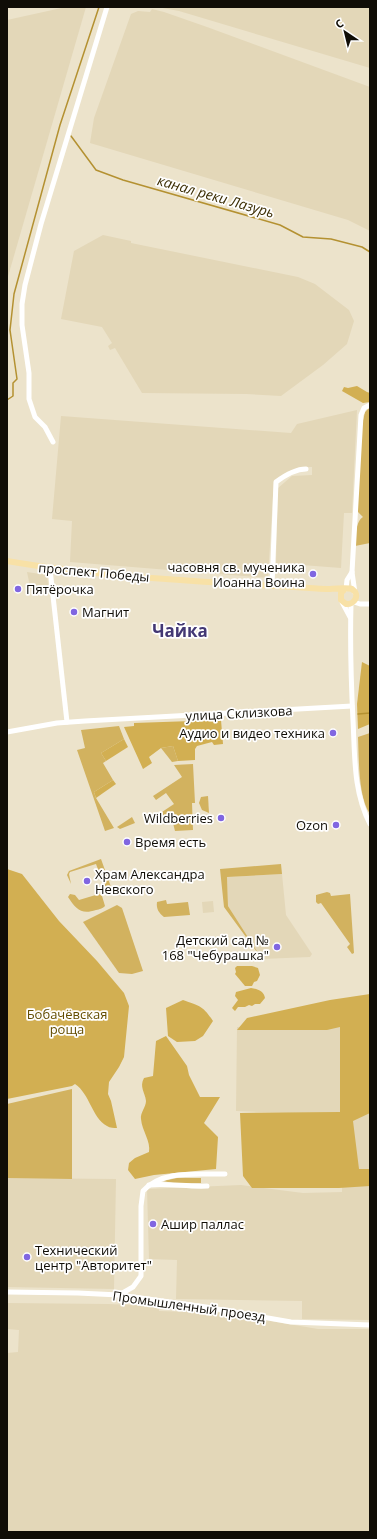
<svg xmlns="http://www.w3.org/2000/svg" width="377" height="1539" font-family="'Open Sans',sans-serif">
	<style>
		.built { fill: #e3d7b8 }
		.green { fill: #d2b25f }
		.forest { fill: #d2af52 }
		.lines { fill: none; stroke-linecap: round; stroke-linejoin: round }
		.stream { stroke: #b49131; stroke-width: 1.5 }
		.minor { stroke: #fff; stroke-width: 5 }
		.major { stroke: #f8e1a6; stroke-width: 6 }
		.poi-dot { fill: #8066e1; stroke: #fff; stroke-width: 1.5 }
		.labels { text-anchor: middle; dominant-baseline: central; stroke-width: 3.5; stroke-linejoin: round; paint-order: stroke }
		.poi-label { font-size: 13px; fill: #100d06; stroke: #fff; text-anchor: start }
		.street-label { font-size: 13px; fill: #100d06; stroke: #fff }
		.park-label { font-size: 13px; fill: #644d00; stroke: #fff }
		.water-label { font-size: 14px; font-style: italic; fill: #3d2f05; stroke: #fff }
		.district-label { font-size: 17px; font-weight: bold; fill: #433874; stroke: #fff }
	</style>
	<rect width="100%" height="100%" fill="#ece3cb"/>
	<!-- built -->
	<g class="built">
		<polygon points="66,7 86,7 7,280 7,20"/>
		<polygon points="157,7 370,7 370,68 179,11"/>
		<polygon points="152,9 164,12 207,27 370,87 370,231 348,220 90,143 94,118 131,14 138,11 150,12"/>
		<polygon points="103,235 131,241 131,243 298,277 315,284 349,310 354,321 347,344 323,365 281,396 246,394 142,393 115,348 110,350 108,346 112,343 102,327 61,319 74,251"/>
		<polygon points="7,302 8,397 7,397"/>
		<polygon points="357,410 352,513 344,513 341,568 276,563 278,488 292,476 312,475 312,467 302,467 274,480 268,578 70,562 72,521 52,519 61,416 291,433 297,424"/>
		<polygon points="27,572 47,575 49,594 31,591"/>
		<polygon points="282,874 286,915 312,954 310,957 262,959 228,906 227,877"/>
		<polygon points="213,901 214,912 203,913 202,902"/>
		<polygon points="370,999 370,1320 302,1319 302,1301 176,1299 177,1260 149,1259 147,1189 241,1185 303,1193 342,1192 343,1115 236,1111 237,1027 342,1023"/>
		<polygon points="7,1178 116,1179 114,1289 7,1287"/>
		<polygon points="7,1303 108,1304 159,1306 159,1311 222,1313 318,1329 370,1329 370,1532 7,1532 7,1353 18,1352 19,1330 7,1329"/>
	</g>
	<!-- green -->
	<g class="green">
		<path d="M 370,407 L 370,543 L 355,546 C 356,537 355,522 363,517 L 358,512 L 357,496 L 362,425 L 365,412 Z"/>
		<polygon points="119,726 124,739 101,753 106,761 103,763 113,780 94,792 96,798 114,828 105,831 77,750 85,748 81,730"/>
		<path d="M 370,733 L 370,814 C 358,797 359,758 358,737 Z"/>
		<polygon points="173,746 178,761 172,762 161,748"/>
		<polygon points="193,764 195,803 192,803 193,830 175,831 173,823 162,823 162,812 174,804 166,793 156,800 153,796 182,777 174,765"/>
		<polygon points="208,796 209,813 202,810 199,803 201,797"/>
		<polygon points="132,817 135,823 120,829 117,827"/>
		<polygon points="101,859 111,887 105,888 96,864 70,872 69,874 71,884 67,875 69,871"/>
		<polygon points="281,864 282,874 227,877 228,906 262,959 224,907 220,869"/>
		<polygon points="327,892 330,893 331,896 350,894 354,953 352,954 347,947 350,944 321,903 318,904 316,902 316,895"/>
		<path d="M 70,894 L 75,895 L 79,900 L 99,894 L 102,896 L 105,906 C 102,909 100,909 96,910 C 81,915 76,909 68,897 Z"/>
		<path d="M 166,900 L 167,904 L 188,902 L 190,915 L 164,917 C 159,913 156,909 157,902 Z"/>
		<polygon points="117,905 122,908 143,971 132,974 119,973 83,922"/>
		<polygon points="72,1089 72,1179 7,1178 7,1104"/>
		<polygon points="177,1178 201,1178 201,1183 173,1183 163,1181"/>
	</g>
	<!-- forest -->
	<g class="forest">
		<polygon points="357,386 367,392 370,393 370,402 363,403 342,391 344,387 348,388"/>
		<polygon points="362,662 370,666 370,724 358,729 357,704"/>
		<polygon points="221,720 223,744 214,745 212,742 197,746 195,749 195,760 178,761 173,746 161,748 149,757 152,763 143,769 124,727 134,726 134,723"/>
		<polygon points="124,739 128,747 106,761 101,753"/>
		<polygon points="113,780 116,784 96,798 94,792"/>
		<path d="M 7,869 L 22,874 L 59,921 L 97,961 L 124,993 L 129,1006 L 124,1057 L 119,1067 L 109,1082 L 108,1094 L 111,1101 L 117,1128 C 114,1128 110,1128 107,1126 C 92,1118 90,1094 75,1084 L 72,1086 L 7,1099 Z"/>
		<polygon points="237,966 252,966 258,968 260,975 257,981 254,982 252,986 245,986 235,974 236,972 235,968"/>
		<path d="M 251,988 C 258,989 264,991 265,998 L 260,1004 L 255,1004 L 252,1006 L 249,1005 L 245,1007 L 238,1007 L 235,1011 L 232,1008 L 238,1000 L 235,996 L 236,992 Z"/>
		<polygon points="370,994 370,1113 353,1121 359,1169 370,1169 370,1186 339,1188 252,1188 243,1176 240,1113 340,1112 340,1027 327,1030 237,1030 247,1018 330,1000"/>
		<path d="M 183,1000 C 200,1006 203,1006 213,1021 L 203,1036 L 195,1041 L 177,1042 L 168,1036 L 166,1008 Z"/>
		<path d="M 166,1036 L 187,1066 L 189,1075 L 200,1097 L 220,1097 L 204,1123 L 218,1137 L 216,1169 L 154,1175 L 135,1179 L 128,1170 L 129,1163 L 135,1158 L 149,1152 C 151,1141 142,1131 141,1119 C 140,1113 146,1107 146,1101 C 145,1092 139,1087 144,1078 L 153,1076 L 156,1041 Z"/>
	</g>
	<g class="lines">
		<!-- stream -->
		<g class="stream">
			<polyline points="71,136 96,170 123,180 280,225 303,237 331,239 362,247 370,252"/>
			<polyline points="7,400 13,396 13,383 17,379 10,330 14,294 60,125 99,7"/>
			<polyline points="358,714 370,713"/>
		</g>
		<!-- minor -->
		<g class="minor">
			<polyline points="53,442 45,427 35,417 29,399 29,373 22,325 22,304 25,285 41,224 107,7"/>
			<polyline points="50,569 67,722"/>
			<path d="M 272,586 L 276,482 C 284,476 296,469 306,469"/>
			<polyline points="346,589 347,580 352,572"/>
			<polyline points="355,593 352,572 361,415 364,408 370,405"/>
			<polyline points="342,602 350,617"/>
			<polyline points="354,602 360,604 370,604"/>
			<path d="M 351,604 C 350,642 351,681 353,720 C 355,756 353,791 370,824"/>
			<polyline points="7,732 57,723 85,721 352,706"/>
			<path d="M 149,1185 C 168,1183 187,1187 207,1186"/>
			<polyline points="7,1292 78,1293 119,1295 206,1307 291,1322 370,1325"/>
			<path d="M 119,1295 L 133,1287 L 141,1276 L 141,1206 L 143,1191 C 163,1169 199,1175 225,1174"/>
		</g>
		<!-- major -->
		<path class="major" d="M 7,561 C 112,579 219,582 326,589 C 331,589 348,587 352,589 C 361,595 354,605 346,604 L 341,600 L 341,593 L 345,589"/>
	</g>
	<!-- markers -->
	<g class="poi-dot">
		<circle cx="313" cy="574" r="4"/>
		<circle cx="18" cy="589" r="4"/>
		<circle cx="74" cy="612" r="4"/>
		<circle cx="333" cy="733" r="4"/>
		<circle cx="221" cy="818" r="4"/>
		<circle cx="336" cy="825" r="4"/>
		<circle cx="127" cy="842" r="4"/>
		<circle cx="87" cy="881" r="4"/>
		<circle cx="277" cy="947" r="4"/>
		<circle cx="153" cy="1224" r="4"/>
		<circle cx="27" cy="1257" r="4"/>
	</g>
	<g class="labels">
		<!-- poi labels -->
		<g class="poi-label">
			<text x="305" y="567" text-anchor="end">часовня св. мученика<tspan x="305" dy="15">Иоанна Воина</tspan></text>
			<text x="26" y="589">Пятёрочка</text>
			<text x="82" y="612">Магнит</text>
			<text x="325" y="733" text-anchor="end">Аудио и видео техника</text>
			<text x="213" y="818" text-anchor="end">Wildberries</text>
			<text x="328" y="825" text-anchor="end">Ozon</text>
			<text x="135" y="842">Время есть</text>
			<text x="95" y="874">Храм Александра<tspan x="95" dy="15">Невского</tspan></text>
			<text x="269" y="940" text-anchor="end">Детский сад №<tspan x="269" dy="15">168 "Чебурашка"</tspan></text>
			<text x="161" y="1224">Ашир паллас</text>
			<text x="35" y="1250">Технический<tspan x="35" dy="15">центр "Авторитет"</tspan></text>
		</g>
		<!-- street labels -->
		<g class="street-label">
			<text transform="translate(94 572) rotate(5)">проспект Победы</text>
			<text transform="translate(239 713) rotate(-3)">улица Склизкова</text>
			<text transform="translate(189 1306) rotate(8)">Промышленный проезд</text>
		</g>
		<!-- park labels -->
		<g class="park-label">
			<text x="67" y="1014">Бобачёвская<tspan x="67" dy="15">роща</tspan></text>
		</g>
		<!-- water labels -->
		<g class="water-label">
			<text transform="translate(216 196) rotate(16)">канал реки Лазурь</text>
		</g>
		<!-- district labels -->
		<g class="district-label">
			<text x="180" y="630">Чайка</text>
		</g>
	</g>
	<!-- border -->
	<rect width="377" height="1539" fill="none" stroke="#100d06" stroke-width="16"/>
	<!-- north arrow -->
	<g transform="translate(345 32) rotate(325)" stroke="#ffffff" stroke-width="3" paint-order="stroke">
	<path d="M0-3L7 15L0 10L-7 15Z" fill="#100d06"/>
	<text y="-6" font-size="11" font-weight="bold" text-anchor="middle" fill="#100d06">С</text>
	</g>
</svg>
